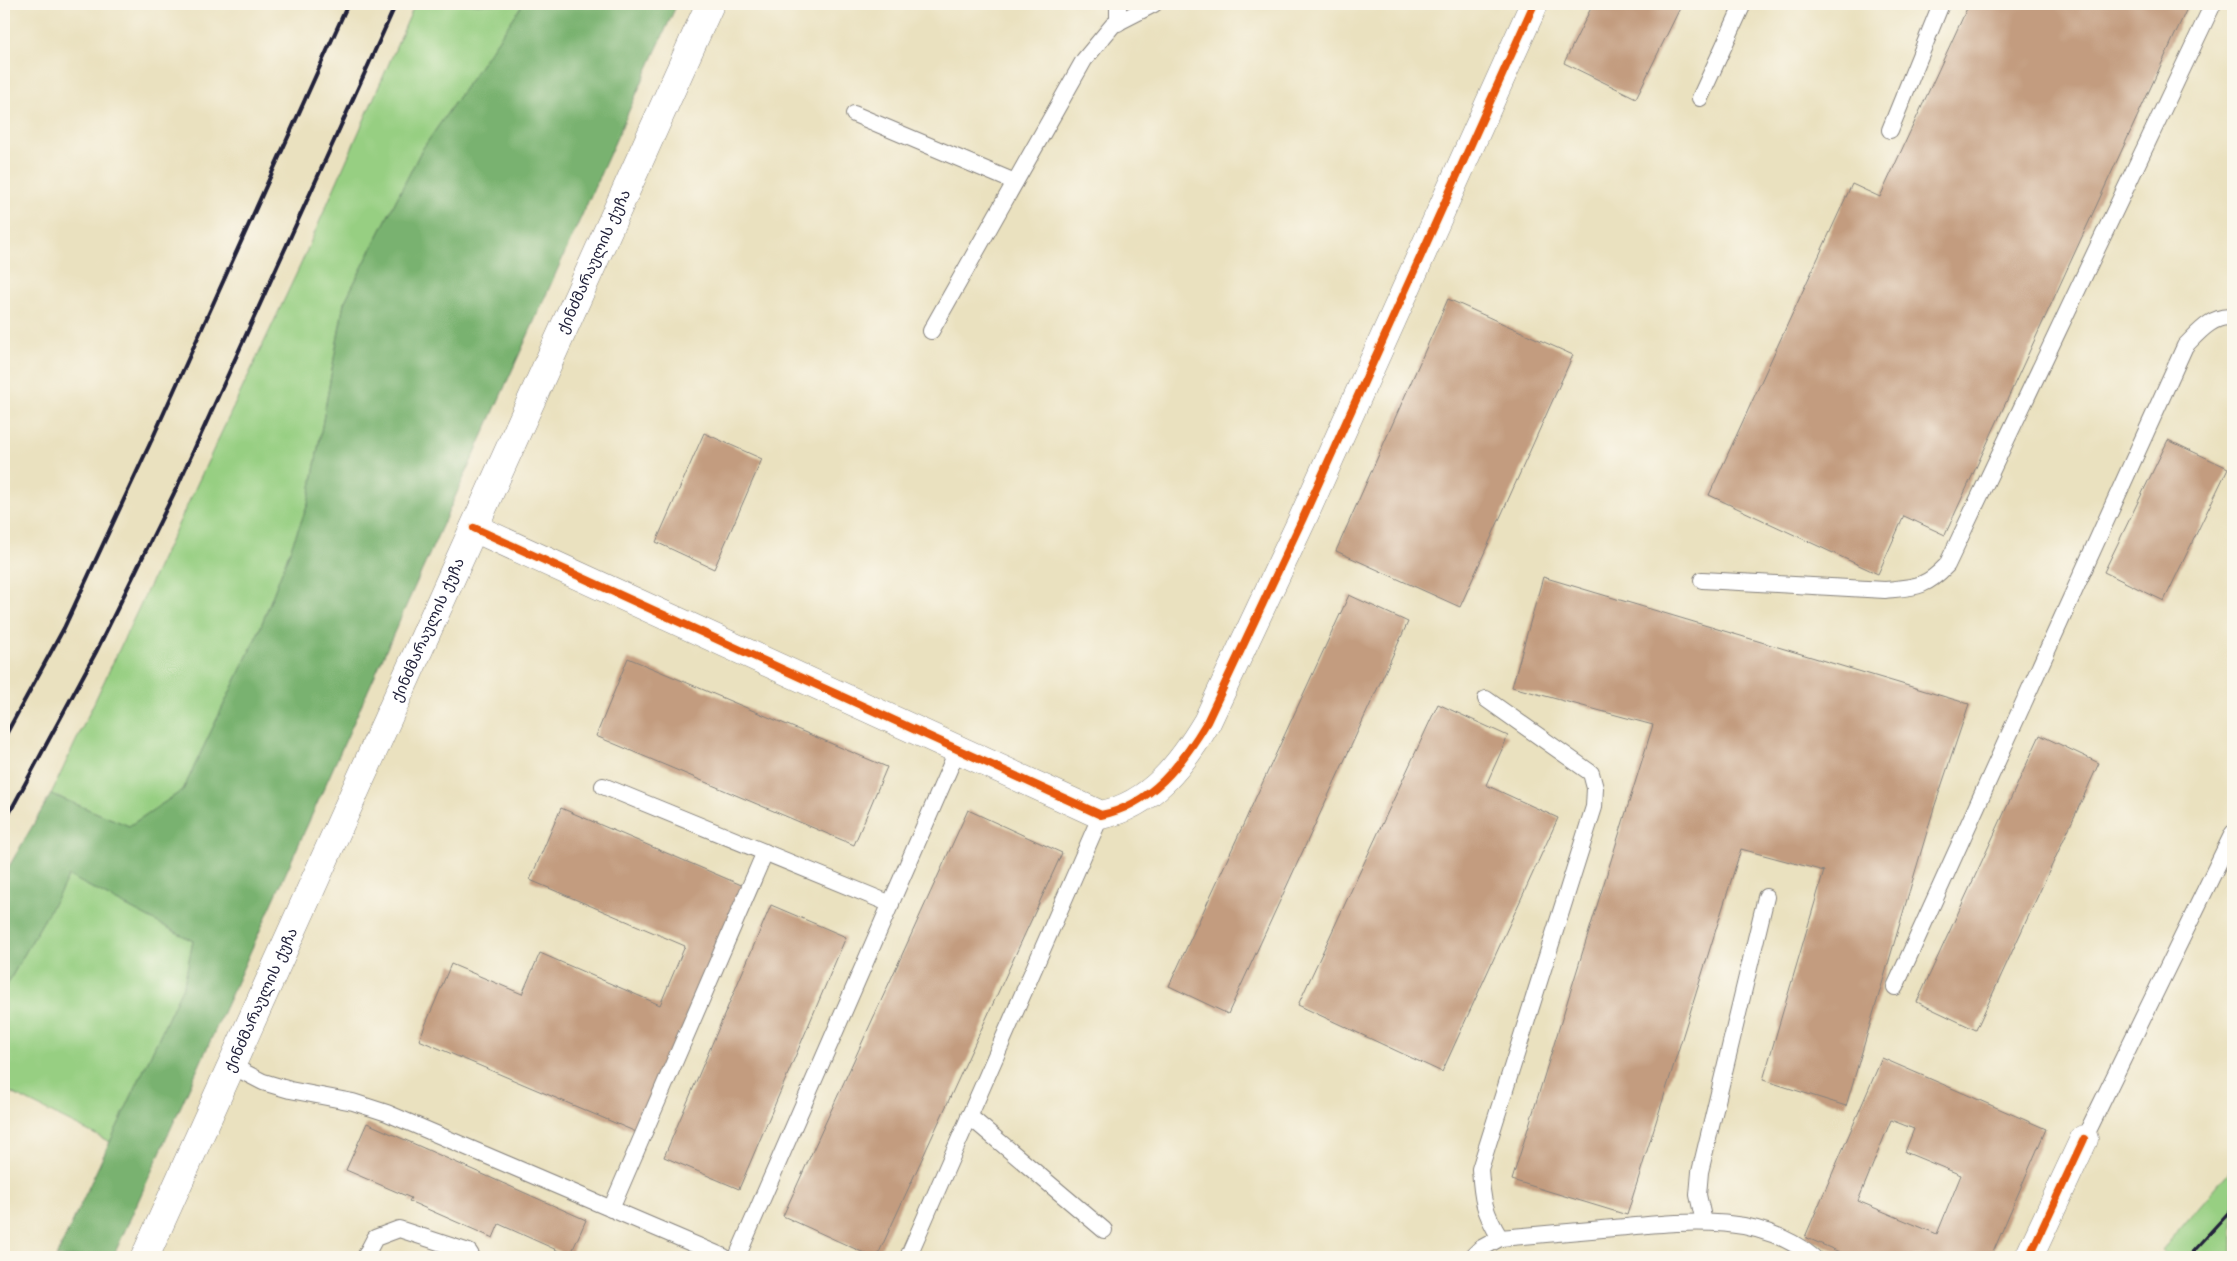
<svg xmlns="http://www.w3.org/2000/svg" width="2237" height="1261" font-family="'Comic Neue','Noto Sans Georgian',sans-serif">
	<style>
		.green { fill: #97cf82; stroke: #5c785e }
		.forest { fill: #79b270; stroke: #4e6a56 }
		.building { fill: #c39c7f; fill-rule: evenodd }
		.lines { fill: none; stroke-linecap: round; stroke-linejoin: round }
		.lane-casing { stroke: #86827d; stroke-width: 18 }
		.street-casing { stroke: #86827d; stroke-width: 29 }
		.secondary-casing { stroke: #86827d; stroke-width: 29 }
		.lane { stroke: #fff; stroke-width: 16 }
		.street { stroke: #fff; stroke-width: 28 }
		.secondary { stroke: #fff; stroke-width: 28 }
		.rail { stroke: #22223b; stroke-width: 4 }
		.cycleway-casing { stroke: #fbf7ec; stroke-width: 11 }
		.cycleway { stroke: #e8590c; stroke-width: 8 }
		.labels { text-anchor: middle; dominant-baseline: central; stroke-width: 4.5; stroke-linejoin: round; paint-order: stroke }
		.street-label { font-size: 15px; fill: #22223b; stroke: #fbf7ec }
	</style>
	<rect width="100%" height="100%" fill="#fbf7ec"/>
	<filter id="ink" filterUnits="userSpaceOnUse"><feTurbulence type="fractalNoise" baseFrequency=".02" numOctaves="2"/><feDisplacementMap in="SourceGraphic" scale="10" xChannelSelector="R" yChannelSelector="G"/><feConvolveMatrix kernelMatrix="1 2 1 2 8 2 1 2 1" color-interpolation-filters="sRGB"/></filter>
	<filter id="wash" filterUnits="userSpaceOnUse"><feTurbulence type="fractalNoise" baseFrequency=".0096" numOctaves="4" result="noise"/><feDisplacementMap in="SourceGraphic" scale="20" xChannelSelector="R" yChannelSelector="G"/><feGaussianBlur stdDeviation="1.12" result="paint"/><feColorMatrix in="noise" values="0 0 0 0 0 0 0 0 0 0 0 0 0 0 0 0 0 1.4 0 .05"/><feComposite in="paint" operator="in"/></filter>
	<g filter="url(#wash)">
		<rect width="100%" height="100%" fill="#eae1bf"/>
		<!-- green -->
		<g class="green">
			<polygon points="415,4 523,4 421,151 344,303 308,504 259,631 183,790 129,826 51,794 300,266"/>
			<polygon points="69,876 193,941 184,984 110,1142 4,1089 4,990"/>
			<polygon points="2233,1167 2233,1257 2169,1257 2162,1250"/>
		</g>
		<!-- forest -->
		<polygon class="forest" points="523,4 677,4 113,1257 56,1257 184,984 193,941 69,876 4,990 4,875 51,794 129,826 183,790 259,631 308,504 344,303 421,151"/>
		<g id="blocks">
			<!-- building -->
			<g class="building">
				<polygon points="1593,4 1682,4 1636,98 1564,63"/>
				<polygon points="1969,4 2189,4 1945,535 1904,516 1878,574 1709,495 1852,184 1880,197"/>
				<polygon points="1448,299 1573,355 1460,607 1336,551"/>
				<polygon points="704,433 762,459 714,569 656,542"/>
				<polygon points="2168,440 2228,468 2164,601 2104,572"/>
				<polygon points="1543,577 1969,704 1934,808 1846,1106 1763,1080 1824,871 1741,849 1627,1215 1512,1180 1653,725 1512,687"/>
				<polygon points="1349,595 1408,622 1228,1014 1169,986"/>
				<polygon points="628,658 887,767 854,845 596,736"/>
				<polygon points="1438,704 1508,736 1486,785 1558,818 1442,1072 1298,1005"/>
				<polygon points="2040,735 2099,763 1976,1030 1917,1002"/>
				<polygon points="561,808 746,887 641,1134 419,1040 451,964 522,994 540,953 660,1005 685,946 530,880"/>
				<polygon points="968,810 1062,853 877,1257 873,1257 783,1216"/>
				<polygon points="771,905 846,937 739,1189 664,1157"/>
				<path d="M 1882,1058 L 2046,1129 L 1991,1257 L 1851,1257 L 1805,1237 ZM 1891,1120 L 1914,1129 L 1905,1152 L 1961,1175 L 1937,1234 L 1858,1201 Z"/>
				<polygon points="367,1123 586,1220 570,1256 499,1224 493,1238 409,1201 411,1198 346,1170"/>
			</g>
		</g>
	</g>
	<g filter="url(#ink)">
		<use href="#blocks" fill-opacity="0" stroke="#86827d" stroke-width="1"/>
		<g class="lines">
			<defs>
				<g id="lane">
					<polyline points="1118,4 1118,23"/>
					<polyline points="1700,98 1743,4"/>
					<polyline points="854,114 1015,182"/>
					<polyline points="1890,130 1941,4"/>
					<polyline points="931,331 1084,60 1113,25 1154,4"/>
					<path d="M 1702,580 L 1885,590 C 1916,587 1925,588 1947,565 L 2213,4"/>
					<path d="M 1486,699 L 1591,773 L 1595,788 L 1594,807 L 1480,1169 C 1482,1199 1484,1212 1500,1238"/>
					<polyline points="603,786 891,904"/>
					<path d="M 1895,987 L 2185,346 C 2197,334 2214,313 2233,318"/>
					<polyline points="232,1066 263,1082 290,1090 353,1102 387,1113 724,1257"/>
					<polyline points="969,1116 1104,1230"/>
					<polyline points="2084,1139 2233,833"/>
					<polyline points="611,1209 765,852"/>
					<polyline points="1704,1222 1698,1195 1700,1172 1766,897"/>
					<polyline points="365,1257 375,1238 399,1229 469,1252 472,1257"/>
					<polyline points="737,1257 957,751"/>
					<polyline points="908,1257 1101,815"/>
					<path d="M 1472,1257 L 1480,1249 L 1500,1238 C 1538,1235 1576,1231 1614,1228 C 1681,1222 1757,1211 1813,1257"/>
				</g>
				<g id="street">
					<path d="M 474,528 L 1101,815 C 1151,805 1182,764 1207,722 L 1303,518 L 1534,4"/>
					<polyline points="2029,1257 2084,1139"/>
				</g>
				<g id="secondary">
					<path id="s1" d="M 145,1257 L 710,4"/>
				</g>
			</defs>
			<!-- lane casing -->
			<use href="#lane" class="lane-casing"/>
			<!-- street casing -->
			<use href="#street" class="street-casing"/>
			<!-- secondary casing -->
			<use href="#secondary" class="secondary-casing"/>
			<!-- lane -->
			<use href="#lane" class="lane"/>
			<!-- street -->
			<use href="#street" class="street"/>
			<!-- secondary -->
			<use href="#secondary" class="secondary"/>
			<!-- rail -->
			<g class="rail">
				<polyline points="4,738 64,628 154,435 348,4"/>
				<polyline points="4,823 96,652 178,485 396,4"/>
				<polyline points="2188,1257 2233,1208"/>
			</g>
			<defs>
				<g id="cycleway">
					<path d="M 474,528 L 1101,815 C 1151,805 1182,764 1207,722 L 1303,518 L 1534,4"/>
					<polyline points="2029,1257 2084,1139"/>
				</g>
			</defs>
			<!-- cycleway casing -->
			<use href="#cycleway" class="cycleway-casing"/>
			<!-- cycleway -->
			<use href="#cycleway" class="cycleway"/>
		</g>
	</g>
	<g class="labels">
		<!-- street labels -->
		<g class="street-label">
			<text stroke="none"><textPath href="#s1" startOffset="1092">ქინძმარაულის ქუჩა</textPath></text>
			<text stroke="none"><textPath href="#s1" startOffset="688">ქინძმარაულის ქუჩა</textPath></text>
			<text stroke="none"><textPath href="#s1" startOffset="282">ქინძმარაულის ქუჩა</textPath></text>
		</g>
	</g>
	<!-- margin -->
	<rect width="2237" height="1261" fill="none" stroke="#fbf7ec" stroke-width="20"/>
</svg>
